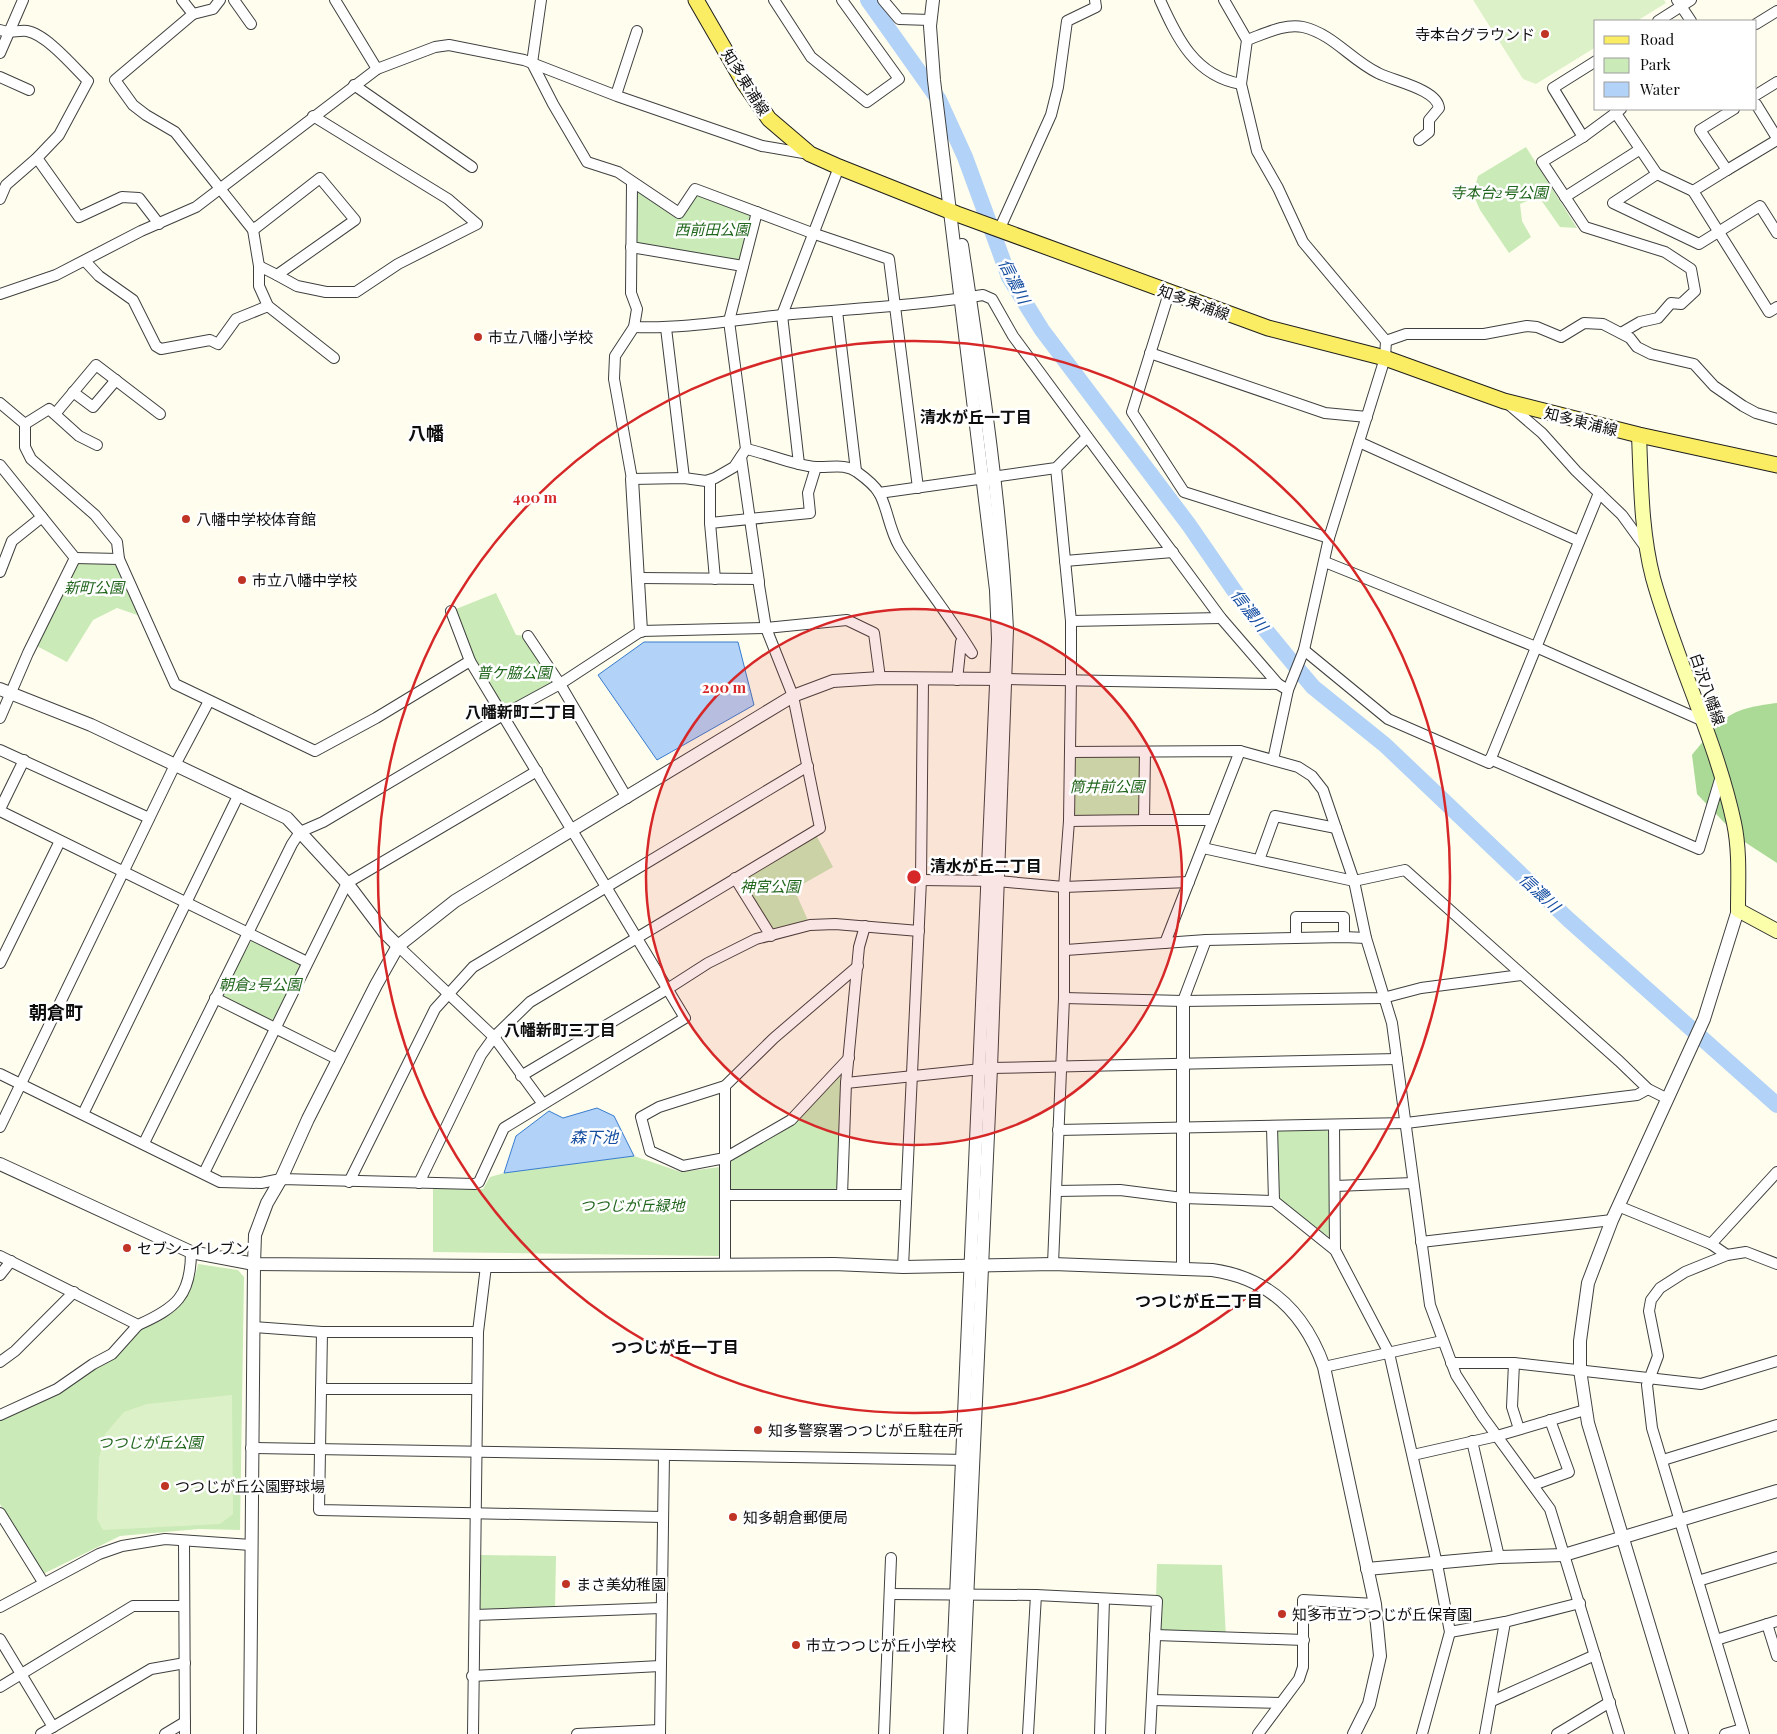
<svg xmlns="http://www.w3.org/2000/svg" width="1777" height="1734" font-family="'Playfair Display','Noto Sans JP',serif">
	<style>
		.green { fill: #caeab7 }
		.forest { fill: #aada96 }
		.pitch { fill: #ddf1c9 }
		.water { fill: #b2d2f7; stroke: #387cce }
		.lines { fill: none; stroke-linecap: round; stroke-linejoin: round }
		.river { stroke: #b2d2f7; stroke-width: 16 }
		.minor-casing { stroke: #404040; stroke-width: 12 }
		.tertiary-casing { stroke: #404040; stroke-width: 14 }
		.secondary-casing { stroke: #2f2f2f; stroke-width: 16 }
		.primary-casing { stroke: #1e1e1e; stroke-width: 17 }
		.minor { stroke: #fff; stroke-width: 10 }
		.tertiary { stroke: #fff; stroke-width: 12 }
		.secondary { stroke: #fbffa9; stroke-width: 14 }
		.primary { stroke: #faec63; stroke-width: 15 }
		.ring { fill: none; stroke: #d62828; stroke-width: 2.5 }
		.poi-dot { fill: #bf3424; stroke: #fff; stroke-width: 2 }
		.labels { text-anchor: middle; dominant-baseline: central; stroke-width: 5; stroke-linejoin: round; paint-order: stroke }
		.poi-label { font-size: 15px; fill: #0d0d0d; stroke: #fff; text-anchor: start }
		.street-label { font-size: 15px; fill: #0d0d0d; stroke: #fff }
		.park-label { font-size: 15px; font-style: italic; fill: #21661d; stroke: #fff }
		.water-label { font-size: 16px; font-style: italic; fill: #154ea0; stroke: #fff }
		.neighbourhood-label { font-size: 16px; font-weight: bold; fill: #0d0d0d; stroke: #fff }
		.quarter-label { font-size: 18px; font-weight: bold; fill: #0d0d0d; stroke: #fff }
		.centre { fill: #d62828; stroke: #fff; stroke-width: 2.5 }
		.ring-label { font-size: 15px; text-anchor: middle; font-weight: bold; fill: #d62828; stroke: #fff; stroke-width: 5; stroke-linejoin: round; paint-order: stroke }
	</style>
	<rect width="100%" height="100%" fill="#fffeee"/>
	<!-- green -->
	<g class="green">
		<polygon points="1526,147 1577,228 1560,227 1541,200 1532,199 1520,204 1522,221 1531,237 1509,253 1480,210 1473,194 1478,176"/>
		<polygon points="632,183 679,212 695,189 757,212 743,266 631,247"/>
		<polygon points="75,558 119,559 146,618 117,608 93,620 67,662 33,644"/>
		<polygon points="496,593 516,635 528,636 560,684 503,715 470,661 451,611"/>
		<polygon points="1070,752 1145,752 1144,820 1069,821"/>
		<polygon points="814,831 833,867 794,889 810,925 771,936 735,878"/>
		<polygon points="252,940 300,963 301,966 273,1020 270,1021 220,995"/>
		<polygon points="842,1073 838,1187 835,1189 729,1189 728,1163 793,1124"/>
		<polygon points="1278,1130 1326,1130 1329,1132 1332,1236 1329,1237 1281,1201 1277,1194 1275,1134"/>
		<polygon points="634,1156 681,1172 720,1167 719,1256 433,1252 433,1189 483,1189 490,1177 504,1173"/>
		<path d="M 198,1264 L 238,1270 L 244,1277 L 240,1530 L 199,1529 L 120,1536 L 43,1574 L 18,1537 L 0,1504 L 0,1420 C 33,1405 65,1392 94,1369 C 110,1357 124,1340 141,1329 C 146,1326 153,1325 158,1322 C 182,1309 193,1289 198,1264 Z"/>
		<polygon points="481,1555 556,1556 555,1610 480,1611"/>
		<polygon points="1157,1564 1222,1565 1226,1637 1155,1635"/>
	</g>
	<!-- forest -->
	<path class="forest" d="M 1777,703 L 1777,863 L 1740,839 L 1697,794 L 1692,755 C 1723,718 1726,709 1777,703 Z"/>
	<!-- pitch -->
	<g class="pitch">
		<polygon points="1473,0 1664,0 1666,3 1637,21 1596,21 1596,47 1536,84 1523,79"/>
		<polygon points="232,1395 233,1514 220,1524 103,1530 97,1519 99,1458 105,1434 124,1412 147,1404"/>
	</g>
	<!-- water -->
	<g class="water">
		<polygon points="644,642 738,642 754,705 657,760 598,675"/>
		<polygon points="597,1108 614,1116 634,1156 504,1173 516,1136 549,1111 563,1118"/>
	</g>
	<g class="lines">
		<!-- river -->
		<polyline class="river" points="868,0 939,100 965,157 1009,277 1042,330 1189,525 1240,599 1287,656 1313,687 1385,745 1569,920 1777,1105"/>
		<defs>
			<g id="minor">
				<polyline points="182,0 193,14 115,80 133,105 146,115 175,132 253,230 259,266 259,286 268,306 334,358"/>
				<polyline points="234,0 251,24"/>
				<polyline points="335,0 377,69"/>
				<polyline points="541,0 532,63 553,104 587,162 618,172 679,213 695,189 812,233 889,259 918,488"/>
				<polyline points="774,0 811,57 867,102 899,79 842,0"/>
				<polyline points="883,0 899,19 930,20"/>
				<path d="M 1160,0 C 1177,38 1195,76 1241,84"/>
				<polyline points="1224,0 1247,40 1241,84 1257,151 1278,188 1303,242 1386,341 1385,358 1329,538 1304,650 1288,690 1273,760"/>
				<polyline points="1677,0 1691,21"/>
				<polyline points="193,14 213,9 220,0"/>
				<polyline points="1658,21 1691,0"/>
				<polyline points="1756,24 1777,11"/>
				<path d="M 0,30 C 10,34 17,30 27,31 C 46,34 74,67 88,81 L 59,135 L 37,158 L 6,185 L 0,199"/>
				<path d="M 1247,40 C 1264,34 1285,23 1303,27 C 1333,34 1351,60 1378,73 C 1393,81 1437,89 1439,108 L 1429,120 L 1429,132 L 1419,140"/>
				<polyline points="0,53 23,0"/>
				<polyline points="1596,61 1553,88 1583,137 1621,109"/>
				<polyline points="0,77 29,90"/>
				<polyline points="354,85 472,167"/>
				<polyline points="616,95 637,31"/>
				<polyline points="1756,95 1777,82"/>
				<polyline points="1756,104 1777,138"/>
				<polyline points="1615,112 1657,174 1693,191 1769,312 1777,307"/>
				<polyline points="1583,137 1542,162 1585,227 1665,252 1691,269 1695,291 1681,304 1671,303 1658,318 1640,322 1621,333"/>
				<polyline points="37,158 79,217 122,197 139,198 159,224"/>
				<polyline points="1727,170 1777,140"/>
				<polyline points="1657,174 1613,203 1699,244 1760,206 1777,233"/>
				<polyline points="632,183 631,293 637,309 634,327 615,356 614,379 632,479 684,478 706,481 715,478 734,467 746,449 729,321 757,212"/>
				<polyline points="1693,191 1727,170 1700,130 1734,109"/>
				<polyline points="1565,197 1639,150"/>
				<polyline points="1000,228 1051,115 1058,87 1067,21 1096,7 1095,0"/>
				<polyline points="253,230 320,178 355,220 277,275 259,266"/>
				<polyline points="631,247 743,266"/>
				<polyline points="85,261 99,276 133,300 156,346 161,349 210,340 218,344 236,319 268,306"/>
				<polyline points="277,275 297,286 326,292 356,292 398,264 477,224 448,199 313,116"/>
				<polyline points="1169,293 1132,412 1184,492 1329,538"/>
				<polyline points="0,294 56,275 141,231 196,207 377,69 435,47 449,45 524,60 617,96 762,146 809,154"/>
				<polyline points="837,311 856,471"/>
				<path d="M 634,327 C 684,329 733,320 782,315 C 849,309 917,306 983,295 L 992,299 L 1013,336 L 1221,618 L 1278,684 L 1288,690"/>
				<polyline points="666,328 684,478"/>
				<polyline points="1386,341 1406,334 1484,334 1527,326 1537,327 1561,337 1584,323 1603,324 1630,338 1637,347 1651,354 1694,364 1714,386 1743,406 1756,413 1777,419"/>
				<polyline points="1150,353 1325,413 1367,417"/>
				<polyline points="73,392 93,407 116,380"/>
				<polyline points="0,403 25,424 25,447 31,459 95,515 117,542 119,559"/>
				<polyline points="1507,403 1542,433 1576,471 1622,515 1646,548"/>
				<polyline points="55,414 96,365 160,414"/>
				<polyline points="25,424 49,409 79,436 97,445"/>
				<polyline points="1359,442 1579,541"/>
				<path d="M 746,449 C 770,454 793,465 816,467 C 830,468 845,463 857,472 C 864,477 875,486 879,493 C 887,506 889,529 899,546 C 922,582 950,616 972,653 L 961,642 L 957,680"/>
				<polyline points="741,457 759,582"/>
				<polyline points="799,464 782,315 839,167"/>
				<polyline points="0,465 75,558"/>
				<polyline points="710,480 710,523 810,513 808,493 816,467"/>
				<polyline points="879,493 1056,468 1087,437"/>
				<polyline points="710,523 715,579"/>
				<polyline points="75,558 119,559 175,684 315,751 376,718 470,661"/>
				<polyline points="1065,561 1173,552"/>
				<polyline points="1325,562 1536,647 1701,720"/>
				<polyline points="0,572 12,541 42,517"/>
				<polyline points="1071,621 1221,618"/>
				<polyline points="528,636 560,684 627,798"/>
				<polyline points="1304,650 1388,719 1489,763 1599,493"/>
				<polyline points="1006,679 1278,684"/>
				<polyline points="0,718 28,653 75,558"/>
				<polyline points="0,750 149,818"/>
				<polyline points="1070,752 1240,751 1298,767 1312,776 1323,790 1354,881 1366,938 1392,1023 1430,1305 1456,1375 1483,1417 1550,1509 1619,1734"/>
				<polyline points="1490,759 1699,849 1721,776"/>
				<polyline points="0,809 24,760"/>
				<polyline points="0,811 307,962"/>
				<polyline points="1144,820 1213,820"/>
				<polyline points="1069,821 1144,820 1145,752"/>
				<polyline points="1203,848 1354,881 1405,870 1619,1061 1648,1089 1666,1098"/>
				<polyline points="1259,860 1275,816 1336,828"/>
				<polyline points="735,878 771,936"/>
				<polyline points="921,880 997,881 1064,887 1189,882"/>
				<polyline points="1296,938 1296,917 1344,917 1344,937"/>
				<polyline points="1165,943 1240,751"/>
				<polyline points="398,946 494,1037 543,1104"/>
				<polyline points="1066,950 1206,940 1344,937 1366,938"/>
				<polyline points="0,963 60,841"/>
				<polyline points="215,998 339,1060"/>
				<polyline points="1064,998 1183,1001 1383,998 1421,988 1521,975"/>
				<polyline points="1183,1001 1206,940"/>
				<polyline points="849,1058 791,1120 725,1158 683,1166 650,1151 641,1117 659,1107 725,1086 774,1038 858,966"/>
				<polyline points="0,1074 220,1182 261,1183 281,1179 475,1184 479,1182 504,1128 685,1018 470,661 451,611"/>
				<polyline points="521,1076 669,988 708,963 756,939 810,925 835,924 919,931"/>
				<polyline points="846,1083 991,1068 1397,1059"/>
				<polyline points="83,1114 239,794"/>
				<polyline points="1334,1125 1335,1250"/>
				<polyline points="0,1127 175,765 209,701"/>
				<polyline points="1272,1127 1274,1201"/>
				<polyline points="1058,1130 1406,1123 1637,1095 1648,1089"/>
				<polyline points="144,1143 292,844 300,832 323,822 503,715 560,684 641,631 766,628 847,620 874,633 880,678"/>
				<polyline points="204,1173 347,883 537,771"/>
				<polyline points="349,1182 435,1009 473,967 808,766"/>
				<polyline points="419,1183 481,1055 494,1037 530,1002 820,828 793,696 766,628 758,579 640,578"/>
				<polyline points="1335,1186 1413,1183"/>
				<polyline points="1056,1191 1120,1190 1183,1198 1274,1201 1335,1250 1389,1353 1437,1564 1450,1632 1422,1734"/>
				<polyline points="725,1195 904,1195"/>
				<polyline points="842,1195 846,1083 859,947 865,926"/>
				<polyline points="1618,1206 1711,1244 1727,1255"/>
				<polyline points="1421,1242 1612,1220"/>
				<polyline points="1711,1244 1777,1172"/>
				<path d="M 0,1256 L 138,1325 C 176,1308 191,1296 191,1252"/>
				<polyline points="1053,1264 1064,998 1064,887 1069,821 1071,680 1071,621 1056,468"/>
				<polyline points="725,1265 725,1086"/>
				<polyline points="903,1267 921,880 923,680"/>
				<polyline points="0,1275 11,1261"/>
				<polyline points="253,1327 322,1332 478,1332"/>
				<polyline points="322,1332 319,1510 663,1517"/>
				<polyline points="0,1362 15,1351 74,1292"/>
				<polyline points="1451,1363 1514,1363 1701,1384 1777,1361"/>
				<polyline points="1514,1363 1512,1407 1519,1429"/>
				<polyline points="1324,1367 1442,1341"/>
				<polyline points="321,1389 476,1389"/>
				<polyline points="0,1415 57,1389 93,1364 112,1354 138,1325"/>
				<polyline points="1472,1441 1499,1557"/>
				<polyline points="251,1448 969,1460"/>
				<polyline points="1413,1455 1497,1436 1585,1410"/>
				<polyline points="1663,1460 1777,1425"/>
				<polyline points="1533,1485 1569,1472 1550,1420"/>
				<polyline points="0,1513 43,1582"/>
				<polyline points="184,1541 185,1734"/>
				<polyline points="1698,1581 1777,1557"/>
				<polyline points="890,1594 1036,1595 1157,1601 1150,1734"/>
				<polyline points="0,1607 99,1554 122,1546 165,1539 251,1545"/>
				<polyline points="475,1615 661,1608"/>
				<polyline points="1767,1624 1777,1656"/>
				<polyline points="1450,1632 1505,1622 1580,1603"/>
				<polyline points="1155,1635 1304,1640"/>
				<polyline points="0,1639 53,1727"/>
				<polyline points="1716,1640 1777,1621"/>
				<polyline points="472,1676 660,1666"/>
				<polyline points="0,1687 133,1606 183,1606"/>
				<polyline points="1152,1700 1281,1703"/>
				<polyline points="1492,1701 1595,1655"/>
				<polyline points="41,1734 151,1669 185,1663"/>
				<polyline points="165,1734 185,1722"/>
				<polyline points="473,1734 478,1332 486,1266"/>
				<polyline points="577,1734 660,1730"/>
				<polyline points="660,1734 664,1455"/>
				<polyline points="884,1734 891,1558"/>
				<polyline points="1028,1734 1036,1595"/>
				<polyline points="1100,1734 1104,1599"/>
				<polyline points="1258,1734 1299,1679 1303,1667 1303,1600 1375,1604"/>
				<polyline points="1485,1734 1505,1622"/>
				<polyline points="1557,1734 1610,1702"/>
				<polyline points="1725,1734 1742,1729"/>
				<polyline points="1744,1734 1652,1428 1647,1385 1658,1356 1649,1311 1651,1300 1660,1288 1685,1272 1727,1255 1746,1252 1777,1264"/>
			</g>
			<g id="tertiary">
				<polyline points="933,0 930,26 934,80 996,590 998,639 950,1734"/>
				<polyline points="632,479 641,631"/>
				<path d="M 1006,679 L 880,678 L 833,681 L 793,696 L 455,901 L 398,946 L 376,985 L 308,1119 L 281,1179 L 267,1203 L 255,1235 L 254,1264 L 490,1266 L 834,1264 L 903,1267 L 1053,1264 L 1212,1270 C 1270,1278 1305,1314 1324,1367 L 1375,1604 L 1380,1656 L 1369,1704 L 1354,1734"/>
				<polyline points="0,689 91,725 287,818 347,883 384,932 398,946"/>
				<polyline points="1183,1001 1183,1269"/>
				<polyline points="0,1164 191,1252 254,1264 250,1734"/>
				<polyline points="1367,1569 1499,1557 1564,1555 1777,1491"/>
				<path d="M 961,1734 L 991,1068 L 1007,629 C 1001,501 981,372 962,245"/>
				<polyline points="1682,1734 1588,1423 1580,1370 1580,1341 1588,1283 1612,1220 1704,1019 1738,910"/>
			</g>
			<path id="secondary" d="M 1639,435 C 1641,482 1641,532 1653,578 C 1676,661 1716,739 1734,823 C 1740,851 1738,882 1738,910 L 1777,931"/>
			<polyline id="primary" points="696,0 744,83 769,119 810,154 839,167 957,214 1268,328 1385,358 1504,401 1639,435 1777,465"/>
		</defs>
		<!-- minor casing -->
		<use href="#minor" class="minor-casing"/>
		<!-- tertiary casing -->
		<use href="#tertiary" class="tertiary-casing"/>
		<!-- secondary casing -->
		<use href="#secondary" class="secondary-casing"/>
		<!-- primary casing -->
		<use href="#primary" class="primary-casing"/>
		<!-- minor -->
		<use href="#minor" class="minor"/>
		<!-- tertiary -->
		<use href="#tertiary" class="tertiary"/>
		<!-- secondary -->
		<use href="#secondary" class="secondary"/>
		<!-- primary -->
		<use href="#primary" class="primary"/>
	</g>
	<!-- distance rings -->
	<circle cx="914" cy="877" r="268" fill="#d62828" fill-opacity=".12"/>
	<g class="ring">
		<circle cx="914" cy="877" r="268"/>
		<circle cx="914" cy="877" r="536"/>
	</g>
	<!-- markers -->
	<g class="poi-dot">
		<circle cx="1545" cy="34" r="5"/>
		<circle cx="478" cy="337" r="5"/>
		<circle cx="186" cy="519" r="5"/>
		<circle cx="242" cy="580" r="5"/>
		<circle cx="127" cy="1248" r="5"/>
		<circle cx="758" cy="1430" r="5"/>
		<circle cx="165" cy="1486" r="5"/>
		<circle cx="733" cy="1517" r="5"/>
		<circle cx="566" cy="1584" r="5"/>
		<circle cx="1282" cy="1614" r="5"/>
		<circle cx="796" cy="1645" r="5"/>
	</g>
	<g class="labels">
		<!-- poi labels -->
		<g class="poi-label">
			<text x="1535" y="34" text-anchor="end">寺本台グラウンド</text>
			<text x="488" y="337">市立八幡小学校</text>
			<text x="196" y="519">八幡中学校体育館</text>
			<text x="252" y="580">市立八幡中学校</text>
			<text x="137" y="1248">セブン-イレブン</text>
			<text x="768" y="1430">知多警察署つつじが丘駐在所</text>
			<text x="175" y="1486">つつじが丘公園野球場</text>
			<text x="743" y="1517">知多朝倉郵便局</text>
			<text x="576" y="1584">まさ美幼稚園</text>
			<text x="1292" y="1614">知多市立つつじが丘保育園</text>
			<text x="806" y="1645">市立つつじが丘小学校</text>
		</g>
		<!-- street labels -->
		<g class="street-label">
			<text transform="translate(746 82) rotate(58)">知多東浦線</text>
			<text transform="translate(1194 302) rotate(20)">知多東浦線</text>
			<text transform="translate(1581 421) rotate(14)">知多東浦線</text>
			<text transform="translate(1708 689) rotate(71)">白沢八幡線</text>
		</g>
		<!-- park labels -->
		<g class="park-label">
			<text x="1499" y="192">寺本台2号公園</text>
			<text x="712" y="229">西前田公園</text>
			<text x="94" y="587">新町公園</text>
			<text x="514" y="672">普ケ脇公園</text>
			<text x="1107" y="786">筒井前公園</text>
			<text x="770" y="886">神宮公園</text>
			<text x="260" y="984">朝倉2号公園</text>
			<text x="632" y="1205">つつじが丘緑地</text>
			<text x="150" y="1442">つつじが丘公園</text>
		</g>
		<!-- water labels -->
		<g class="water-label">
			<text transform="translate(1015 281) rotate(63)">信濃川</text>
			<text transform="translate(1250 610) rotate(52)">信濃川</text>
			<text transform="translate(1540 892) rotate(43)">信濃川</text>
			<text x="594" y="1136">森下池</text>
		</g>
		<!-- neighbourhood labels -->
		<g class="neighbourhood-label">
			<text x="976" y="416">清水が丘一丁目</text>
			<text x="521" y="711">八幡新町二丁目</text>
			<text x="986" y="865">清水が丘二丁目</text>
			<text x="560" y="1029">八幡新町三丁目</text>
			<text x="1199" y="1300">つつじが丘二丁目</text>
			<text x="675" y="1346">つつじが丘一丁目</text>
		</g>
		<!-- quarter labels -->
		<g class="quarter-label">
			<text x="426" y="433">八幡</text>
			<text x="56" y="1012">朝倉町</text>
		</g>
	</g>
	<circle cx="914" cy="877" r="8" class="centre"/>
	<g class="ring-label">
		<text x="535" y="503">400 m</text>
		<text x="724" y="693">200 m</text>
	</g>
	<!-- legend -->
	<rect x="1594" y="20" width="162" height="90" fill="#ffffff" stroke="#9e9e9e"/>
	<rect x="1604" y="36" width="25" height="8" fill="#faec63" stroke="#9e9e9e"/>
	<text x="1640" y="45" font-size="15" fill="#0d0d0d">Road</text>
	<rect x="1604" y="58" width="25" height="15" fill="#caeab7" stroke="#9e9e9e"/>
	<text x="1640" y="70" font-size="15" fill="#0d0d0d">Park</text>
	<rect x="1604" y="82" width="25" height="15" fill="#b2d2f7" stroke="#9e9e9e"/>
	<text x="1640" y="95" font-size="15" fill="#0d0d0d">Water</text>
</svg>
